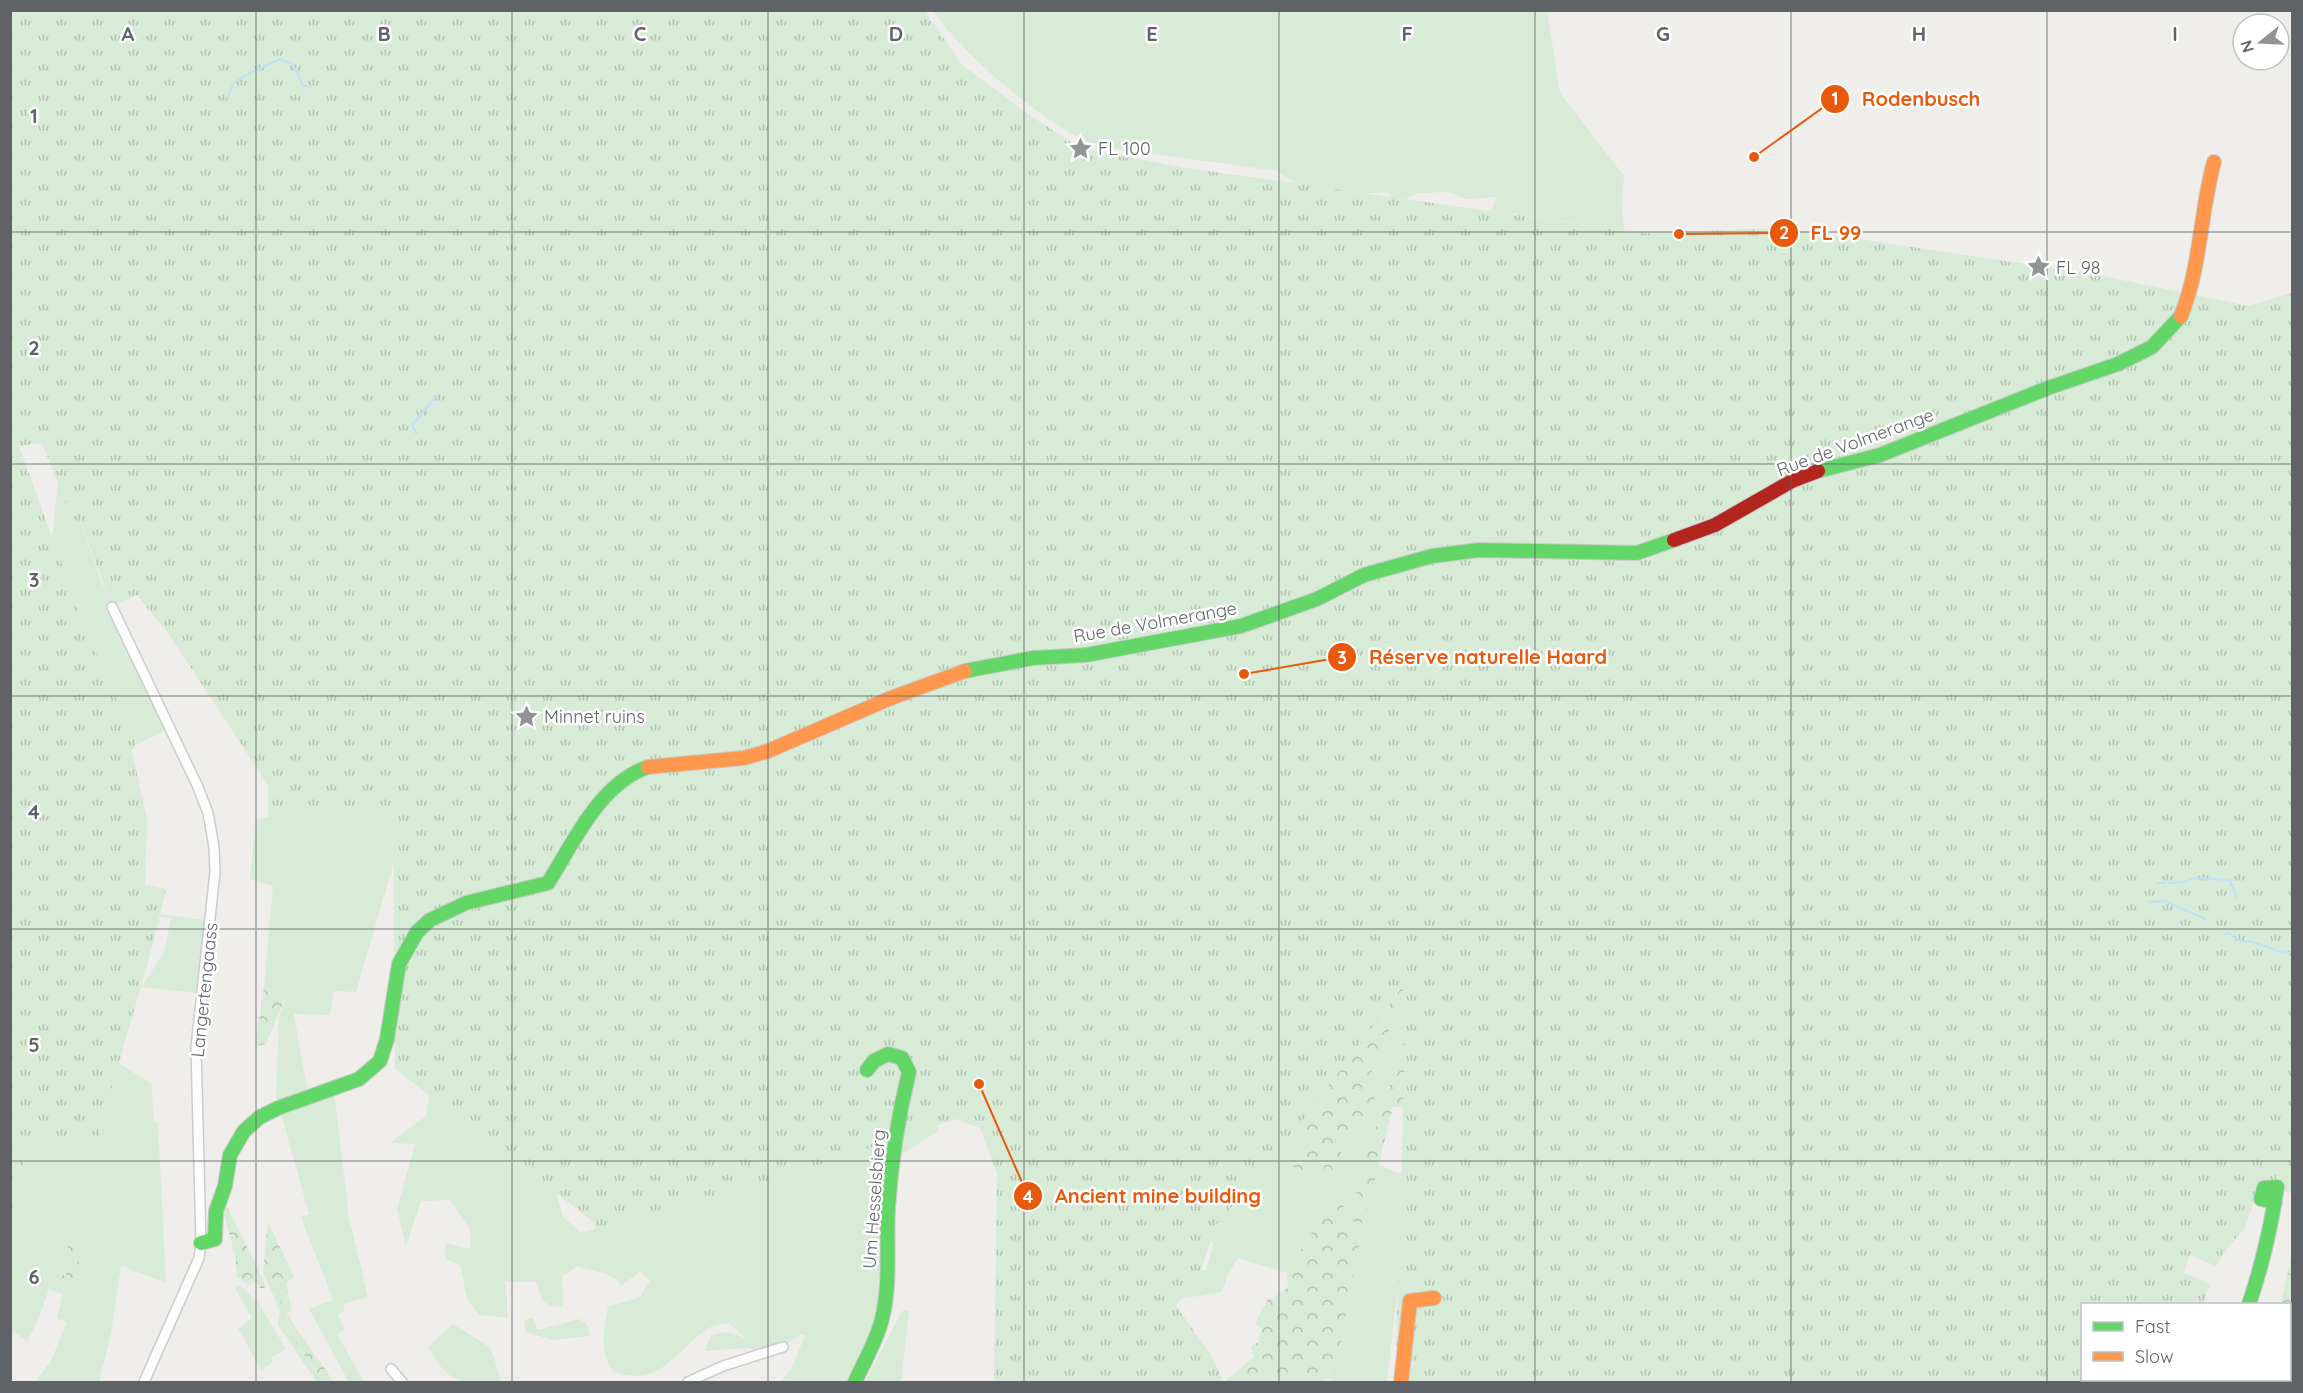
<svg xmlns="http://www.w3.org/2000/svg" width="2303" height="1393" font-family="Quicksand,sans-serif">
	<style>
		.green { fill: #d8ebd6; fill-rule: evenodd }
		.forest { fill: url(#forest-crowns) }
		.park { fill: url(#park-tufts) }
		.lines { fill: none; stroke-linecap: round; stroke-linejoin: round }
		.stream { stroke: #bfe0f9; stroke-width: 2 }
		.street-casing { stroke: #cbcccc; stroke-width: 12 }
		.fast-casing { stroke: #cacacb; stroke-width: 16 }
		.slow-casing { stroke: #cacacb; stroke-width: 16 }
		.jam-casing { stroke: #cacacb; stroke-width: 16 }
		.street { stroke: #fdfcfc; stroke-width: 9 }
		.fast { stroke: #63d668; stroke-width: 14 }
		.slow { stroke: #ff974d; stroke-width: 14 }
		.jam { stroke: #b3261e; stroke-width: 14 }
		.grid { fill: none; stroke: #5f6368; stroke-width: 1.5; stroke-opacity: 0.55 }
		.labels { text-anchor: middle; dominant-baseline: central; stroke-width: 5; stroke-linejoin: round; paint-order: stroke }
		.poi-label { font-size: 18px; fill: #5f6368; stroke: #fff; text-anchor: start }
		.street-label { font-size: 18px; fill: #5f6368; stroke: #fff }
		.grid-label { font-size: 20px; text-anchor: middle; font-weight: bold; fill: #5f6368; stroke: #fff; stroke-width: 5; stroke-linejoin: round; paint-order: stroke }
		.leader { fill: none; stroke: #e8590c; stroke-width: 2 }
		.callout-dot { fill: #e8590c; stroke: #fff; stroke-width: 2 }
		.mark-label { font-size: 18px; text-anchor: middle; font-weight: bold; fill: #fff }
		.callout-label { font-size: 20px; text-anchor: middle; font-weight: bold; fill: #e8590c; stroke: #fff; stroke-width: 5; stroke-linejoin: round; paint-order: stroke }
	</style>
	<defs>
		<pattern id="forest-crowns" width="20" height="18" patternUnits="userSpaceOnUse" patternTransform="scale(1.5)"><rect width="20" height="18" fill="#d8ebd6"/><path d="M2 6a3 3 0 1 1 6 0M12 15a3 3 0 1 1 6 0" fill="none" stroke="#b2c2b1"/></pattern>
		<pattern id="park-tufts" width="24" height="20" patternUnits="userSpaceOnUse" patternTransform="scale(1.5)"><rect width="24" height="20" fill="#d8ebd6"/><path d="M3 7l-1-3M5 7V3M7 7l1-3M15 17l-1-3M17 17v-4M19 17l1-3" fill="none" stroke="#b2c2b1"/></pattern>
	</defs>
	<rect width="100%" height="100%" fill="#efeeea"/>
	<!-- green -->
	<g class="green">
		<path d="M 933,11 L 1547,11 L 1560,93 L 1624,176 L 1622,201 L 1624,230 L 1492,211 L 1496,197 L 1467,199 L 1447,192 L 1419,193 L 1405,199 L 1392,198 L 1388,192 C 1349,194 1310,198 1278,171 L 1096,146 C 1046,125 964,56 933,11 Z"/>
		<path d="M 425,434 L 461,457 L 469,451 L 483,469 L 479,479 L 483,483 L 479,488 L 488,506 L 480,510 L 496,546 L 530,547 L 542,532 L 547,516 L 602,540 L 683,602 L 684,613 L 669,625 L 667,638 L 774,695 L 805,723 L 826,726 L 840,720 L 833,732 L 838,740 L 977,719 L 987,711 L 1124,771 L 1173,779 L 1251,776 L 1258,786 L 1284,783 L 1411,732 L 1490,719 L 1502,742 L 1517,756 L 1590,874 C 1584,922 1625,994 1646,1038 L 1651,1043 L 1665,1041 L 1719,1076 L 1731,1066 L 1756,1078 L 1833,1105 L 1849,1106 L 1890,1102 L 1919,1112 L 2072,1133 L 2094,1135 L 2110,1131 L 2127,1118 L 2143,1060 L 2173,1027 L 2198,954 L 2208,957 L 2201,1000 L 2206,1001 L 2203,1021 L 2209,1032 L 2219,1033 L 2218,1123 L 2212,1172 L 2223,1180 L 2235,1164 L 2234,1135 L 2229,1120 L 2237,1119 L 2241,1110 L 2232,1102 L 2231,1073 L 2243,1082 L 2250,1083 L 2267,1127 L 2252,1130 L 2243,1145 L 2240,1187 L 2229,1201 L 2223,1221 L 2213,1232 L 2214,1241 L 2205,1254 L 2180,1235 L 2187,1231 L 2183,1222 L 2138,1227 L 2094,1223 L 2084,1242 L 2076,1224 L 2040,1186 L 1951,1149 L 1951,1141 L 1969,1141 L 1972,1131 L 1968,1123 L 1928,1118 L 1916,1121 L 1870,1107 L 1857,1112 L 1862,1123 C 1829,1123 1796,1122 1763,1115 C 1741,1111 1722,1099 1700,1098 L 1692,1110 L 1690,1124 L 1762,1136 L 1789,1153 L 1761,1178 L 1743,1178 L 1698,1169 L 1676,1196 L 1684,1166 L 1650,1153 L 1633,1174 L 1619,1200 L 1646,1212 L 1675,1200 L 1665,1219 L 1665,1248 L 1654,1250 L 1637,1242 L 1594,1239 L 1578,1231 L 1553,1234 L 1550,1240 L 1575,1248 L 1628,1252 L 1655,1267 L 1636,1294 L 1593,1292 L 1572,1264 L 1548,1265 L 1533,1287 L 1502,1283 L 1500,1222 L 1492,1216 L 1489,1263 L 1496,1322 L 1513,1342 L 1536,1320 L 1549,1314 L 1619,1356 L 1637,1382 L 1444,1382 L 1443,1215 L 1486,1204 L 1492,1197 L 1509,1104 L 1533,1077 L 1559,1130 L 1564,1180 L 1560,1199 L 1548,1214 L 1554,1219 L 1572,1212 L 1590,1210 L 1595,1189 L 1591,1169 L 1574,938 L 1564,883 L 1512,759 C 1502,746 1493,733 1477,729 L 1366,766 L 1274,832 L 1165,822 L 1166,828 L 1201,837 L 1326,848 L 1336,825 L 1359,832 L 1350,853 L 1361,864 L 1377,848 L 1388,857 L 1398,852 L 1388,836 L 1405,831 L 1437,835 L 1434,852 L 1457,857 L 1485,852 L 1487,882 L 1476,877 L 1474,866 L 1433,863 L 1394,874 L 1367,905 L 1370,929 L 1374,931 L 1360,1014 L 1346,1024 L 1343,1048 L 1351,1060 L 1324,1073 L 1318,1086 L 1325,1094 L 1301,1121 L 1275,1112 L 1273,1116 L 1299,1129 L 1301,1136 C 1321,1133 1355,1101 1365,1083 C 1384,1050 1396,1006 1411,970 L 1467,1012 L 1462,1042 L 1450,1050 L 1433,1051 L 1428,1079 L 1434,993 L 1428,987 L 1420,989 L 1418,1003 L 1366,1155 L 1350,1219 L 1364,1223 L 1378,1165 L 1418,1181 L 1405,1225 L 1387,1382 L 1342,1382 L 1326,1379 L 1340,1347 L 1360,1240 L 1343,1205 L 1330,1203 L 1287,1273 L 1238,1258 L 1229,1272 L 1222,1292 L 1180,1299 L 1202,1262 L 1201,1270 L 1206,1271 L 1213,1245 L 1207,1231 L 1180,1239 L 1177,1248 L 1180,1256 L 1186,1255 L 1206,1237 C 1195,1258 1181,1272 1161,1283 L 1162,1295 L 1152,1291 L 1144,1254 L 1134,1248 L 1137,1227 L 1147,1219 L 1168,1224 L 1171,1220 L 1148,1172 L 1143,1148 L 1110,1135 L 1107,1109 L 1113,1094 L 1114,1074 L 1095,1044 L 1102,1010 L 1163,1022 L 1198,1096 L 1251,1110 L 1230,1083 L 1254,1094 L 1259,1089 L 1238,1065 L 1247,1057 L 1212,990 L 1129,987 L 1094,906 L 1087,835 L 1101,832 L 1090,817 L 1041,785 L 1120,825 L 1156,826 L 1158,818 L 1125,808 L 1021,751 L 973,755 L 909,772 L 911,780 L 995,766 L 1039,784 L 993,772 L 989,782 L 936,828 L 938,836 L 891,852 L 920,898 L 962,912 L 977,932 L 954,991 L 961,1041 L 935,1105 L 938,1131 L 904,1153 L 892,1168 L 888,1209 L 886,1298 L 882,1321 L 855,1382 L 781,1382 L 791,1369 L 805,1336 L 803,1334 L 769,1353 L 747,1348 L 705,1351 L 711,1335 L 725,1332 L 746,1338 L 729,1323 C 722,1324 713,1325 707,1329 C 673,1353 660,1389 612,1371 C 600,1349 603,1330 608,1307 L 640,1297 L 650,1280 L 640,1272 L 621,1286 C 614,1271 591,1272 577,1266 L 562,1277 L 563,1307 C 541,1306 543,1301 536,1282 L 505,1282 L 508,1318 L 479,1315 L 467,1299 L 460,1265 L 446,1259 L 445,1243 L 471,1249 L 470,1229 L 450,1200 L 421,1201 L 406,1246 L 397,1209 L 415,1144 L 390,1143 L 426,1116 L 440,1026 L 440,983 L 436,944 L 445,923 L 435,918 L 476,900 L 474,917 L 501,965 L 497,982 L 483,985 L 474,1002 L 453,992 L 456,1014 L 460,1019 L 476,1009 L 483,1020 L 459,1031 L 469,1044 L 499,1031 L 530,1044 L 541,1140 L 563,1217 L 580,1232 L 595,1229 L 575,1029 L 584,872 L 596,832 L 612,801 L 636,775 L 617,787 L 595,809 L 619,729 L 602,713 L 627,710 L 641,662 L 663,640 L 660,623 L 630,592 L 548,539 L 529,552 L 473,556 L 466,585 L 368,566 L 349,548 L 332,517 L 305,531 C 274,508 273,504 277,467 L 298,451 L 377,453 L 414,471 ZM 1375,1078 L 1383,1082 L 1350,1144 L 1340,1151 L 1344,1158 L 1332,1174 L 1323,1171 L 1329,1145 L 1317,1167 L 1295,1172 L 1294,1165 L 1365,1094 Z"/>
		<polygon points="53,471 79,518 100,579 170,728 136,745 82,619 52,540 58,483"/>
		<polygon points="171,637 239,699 280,815 313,811 394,810 400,841 356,992 334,991 330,1015 294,1014 308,1096 334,1091 349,1218 368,1297 343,1304 345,1311 338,1314 345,1330 337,1334 364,1382 349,1382 309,1309 333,1300 301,1217 309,1214 276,1096 279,1018 286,997 264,987 273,886 250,879 256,819 268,817 268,785"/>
		<polygon points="160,914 205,920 196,993 142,987 165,950 171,918 160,917"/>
		<polygon points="117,1062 152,1084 153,1119 158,1124 166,1283 121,1266 111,1333 99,1382 35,1382 51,1361 67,1322 57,1318 63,1294 49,1289 38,1320 27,1341 11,1330 10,1223 30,1136 96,1145"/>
		<polygon points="2279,1159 2292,1167 2292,1193 2280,1192 2275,1183"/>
		<polygon points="240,1285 259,1304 286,1349 271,1358 273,1362 261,1370 238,1328 252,1318 235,1288"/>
		<path d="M 272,1292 C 288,1299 288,1324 294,1338 C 300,1354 314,1369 324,1382 L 317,1382 L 278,1325 L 280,1312 Z"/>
		<polygon points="902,1311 909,1311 901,1382 865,1382"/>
		<polygon points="533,1318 538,1330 580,1319 588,1326 590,1336 553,1340 526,1332 524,1320"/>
		<path d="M 453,1324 L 491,1348 L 501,1382 C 459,1382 450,1386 428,1347 Z"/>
	</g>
	<!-- forest -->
	<g class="forest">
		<path d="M 1477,729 L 1427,1108 L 1393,1107 L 1364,1224 L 1350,1220 L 1360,1240 L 1340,1347 L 1324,1382 L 1224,1382 L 1254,1357 L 1251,1346 L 1258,1342 L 1262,1329 L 1255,1323 L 1268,1299 L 1273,1299 L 1288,1287 L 1287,1273 L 1330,1203 L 1343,1205 L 1350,1218 L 1366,1155 L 1408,1031 L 1411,971 C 1396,1006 1384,1051 1365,1084 C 1355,1101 1321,1133 1301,1136 L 1298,1129 L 1273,1116 L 1301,1120 L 1324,1095 L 1318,1086 L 1323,1073 L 1351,1060 L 1343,1048 Z"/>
		<polygon points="264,987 286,996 266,1044 255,1046"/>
		<polygon points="1375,1078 1383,1082 1350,1144 1340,1151 1345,1158 1332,1174 1323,1171 1328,1146 1317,1167 1295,1172 1294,1165 1365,1094"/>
		<path d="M 219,1200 L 227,1207 L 262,1277 L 266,1287 L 261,1289 L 255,1282 L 249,1285 L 236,1276 C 239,1256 227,1233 224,1213 L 217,1207 Z"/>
		<polygon points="268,1222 294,1277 286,1283 292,1310 287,1313 276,1294 272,1292 263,1272"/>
		<polygon points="69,1232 81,1246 77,1277 66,1280 65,1288 59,1285 54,1270 59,1267 66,1279"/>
		<polygon points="2292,1253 2292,1382 2249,1382 2251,1380 2290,1380 2290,1304 2281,1304"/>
		<path d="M 289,1316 L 294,1325 L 334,1382 L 324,1382 C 314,1368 283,1332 289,1316 Z"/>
	</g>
	<!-- park -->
	<path class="park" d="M 11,11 L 925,11 L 962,65 L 1028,114 L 1080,148 L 1187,168 L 1636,232 C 1691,235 1745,226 1799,230 L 2098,275 L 2248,306 L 2292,293 L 2292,1167 L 2279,1159 L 2275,1183 L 2258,1189 L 2245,1228 L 2225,1251 L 2216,1266 L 2190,1255 L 2184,1273 L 2210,1284 L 2203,1304 L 2082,1304 L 2082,1380 L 2178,1380 L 2177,1382 L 1395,1382 L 1407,981 L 1285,1144 L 1216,1225 L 1201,1270 L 1176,1306 L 1211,1355 L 1224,1382 L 994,1382 L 997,1173 L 980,1128 L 956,1119 L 758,1185 L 600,1227 L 395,1069 L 393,810 L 314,811 L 268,817 L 268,785 L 171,637 L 137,595 L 112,607 L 80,520 L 79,535 L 42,443 L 19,446 L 82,619 L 136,745 L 132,750 L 147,820 L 145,885 L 166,889 C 147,976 118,1059 96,1145 L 30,1136 L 11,1223 Z"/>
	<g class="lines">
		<!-- stream -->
		<g class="stream">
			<polyline points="228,98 233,84 240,78 280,59 293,64 303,86 307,86"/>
			<polyline points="416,433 412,425 437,396"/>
			<polyline points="2158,883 2165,883"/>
			<polyline points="2169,883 2184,882 2194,878 2230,880 2237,898"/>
			<polyline points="2150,902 2165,901 2205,919"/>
			<path d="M 2224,934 L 2229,933 C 2242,944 2242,940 2256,943 C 2271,947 2275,953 2292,953"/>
		</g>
		<defs>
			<g id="street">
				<polyline points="112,607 197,785 208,813 214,847 215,872 196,1047 201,1243 199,1258 144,1382"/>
				<polyline points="391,1369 402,1382"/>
				<polyline points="688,1382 723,1366 783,1347"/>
				<polyline points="2214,1382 2215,1380"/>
			</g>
			<g id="fast">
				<polyline points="1818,471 1880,455 2048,388 2118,364 2152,347 2181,316"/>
				<polyline points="965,671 1033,658 1086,655 1241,626 1317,599 1364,575 1432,556 1479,550 1637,553 1674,540"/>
				<path d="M 201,1243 L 215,1239 L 216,1211 L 225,1186 L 230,1155 L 244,1131 L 260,1117 L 278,1108 L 359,1079 L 380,1061 L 387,1039 L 399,964 L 417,932 L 430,920 L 466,903 L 548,883 C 574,842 599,784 648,767"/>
				<path d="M 2249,1304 C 2262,1266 2271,1227 2277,1187 L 2264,1188 L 2261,1199 L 2275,1202"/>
				<path d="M 855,1382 C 864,1362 877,1340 882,1319 C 891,1283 886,1245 888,1208 C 891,1162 898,1117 909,1072 L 902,1058 L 888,1054 L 874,1061 L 867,1070"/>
			</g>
			<g id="slow">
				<path d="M 2181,316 C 2201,266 2200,213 2214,162"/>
				<polyline points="648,767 744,758 768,751 891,698 965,671"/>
				<polyline points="1401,1382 1410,1301 1434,1298"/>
			</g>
			<polyline id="jam" points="1674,540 1715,525 1792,481 1818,471"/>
		</defs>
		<!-- street casing -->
		<use href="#street" class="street-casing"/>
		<!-- fast casing -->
		<use href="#fast" class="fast-casing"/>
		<!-- slow casing -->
		<use href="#slow" class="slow-casing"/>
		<!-- jam casing -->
		<use href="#jam" class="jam-casing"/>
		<!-- street -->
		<use href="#street" class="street"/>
		<!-- fast -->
		<use href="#fast" class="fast"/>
		<!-- slow -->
		<use href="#slow" class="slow"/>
		<!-- jam -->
		<use href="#jam" class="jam"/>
	</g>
	<!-- grid -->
	<path class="grid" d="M 256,10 L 256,1382M 512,10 L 512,1382M 768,10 L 768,1382M 1024,10 L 1024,1382M 1279,10 L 1279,1382M 1535,10 L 1535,1382M 1791,10 L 1791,1382M 2047,10 L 2047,1382M 10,232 L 2292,232M 10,464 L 2292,464M 10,696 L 2292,696M 10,929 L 2292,929M 10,1161 L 2292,1161"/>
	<!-- icons -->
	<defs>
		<symbol id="sight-bare" viewBox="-9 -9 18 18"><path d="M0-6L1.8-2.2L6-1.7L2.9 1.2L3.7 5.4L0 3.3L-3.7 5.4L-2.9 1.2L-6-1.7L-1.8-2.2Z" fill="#919496" stroke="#fff" stroke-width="2.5" paint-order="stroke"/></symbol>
	</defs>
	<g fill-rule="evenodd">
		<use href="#sight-bare" x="1064" y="132" width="33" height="33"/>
		<use href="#sight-bare" x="2022" y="250" width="33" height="33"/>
		<use href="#sight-bare" x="510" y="700" width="33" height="33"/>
	</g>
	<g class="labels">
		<!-- poi labels -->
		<g class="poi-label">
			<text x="1098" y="148">FL 100</text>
			<text x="2056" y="267">FL 98</text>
			<text x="544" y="716">Minnet ruins</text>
		</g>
		<!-- street labels -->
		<g class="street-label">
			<text transform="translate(1855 442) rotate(-20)">Rue de Volmerange</text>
			<text transform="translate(1155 622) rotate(-10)">Rue de Volmerange</text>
			<text transform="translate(204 990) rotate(-84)">Langertengaass</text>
			<text transform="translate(874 1199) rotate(-86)">Um Hesselsbierg</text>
		</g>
	</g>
	<g class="grid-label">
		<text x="128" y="41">A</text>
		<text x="384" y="41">B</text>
		<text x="640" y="41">C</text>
		<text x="896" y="41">D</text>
		<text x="1152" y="41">E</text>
		<text x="1407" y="41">F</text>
		<text x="1663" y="41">G</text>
		<text x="1919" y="41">H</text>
		<text x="2175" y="41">I</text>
		<text x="34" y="123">1</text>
		<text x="34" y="355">2</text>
		<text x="34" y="587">3</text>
		<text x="34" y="819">4</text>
		<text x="34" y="1052">5</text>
		<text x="34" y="1284">6</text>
	</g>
	<!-- callouts -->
	<path class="leader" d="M1754 157L1835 99M1679 234L1784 233M1244 674L1342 657M979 1084L1028 1196"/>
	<g class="callout-dot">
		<circle cx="1754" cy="157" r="6"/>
		<circle cx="1679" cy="234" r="6"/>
		<circle cx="1244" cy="674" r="6"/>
		<circle cx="979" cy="1084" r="6"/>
		<circle cx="1835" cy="99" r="15"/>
		<circle cx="1784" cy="233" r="15"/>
		<circle cx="1342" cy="657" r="15"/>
		<circle cx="1028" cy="1196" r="15"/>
	</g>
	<g class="mark-label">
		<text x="1835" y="105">1</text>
		<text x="1784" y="239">2</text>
		<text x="1342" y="664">3</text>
		<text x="1028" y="1203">4</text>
	</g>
	<g class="callout-label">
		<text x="1921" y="106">Rodenbusch</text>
		<text x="1836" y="240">FL 99</text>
		<text x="1488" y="664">Réserve naturelle Haard</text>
		<text x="1158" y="1203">Ancient mine building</text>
	</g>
	<!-- border -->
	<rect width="2303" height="1393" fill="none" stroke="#5f6368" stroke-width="24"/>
	<!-- legend -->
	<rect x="2081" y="1303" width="210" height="78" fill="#ffffff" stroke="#bfc1c3" stroke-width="1.5"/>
	<rect x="2093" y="1322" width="30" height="9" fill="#63d668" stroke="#bfc1c3" stroke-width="1.5"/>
	<text x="2135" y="1333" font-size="18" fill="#5f6368">Fast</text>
	<rect x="2093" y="1352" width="30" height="9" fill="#ff974d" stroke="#bfc1c3" stroke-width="1.5"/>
	<text x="2135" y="1363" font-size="18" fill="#5f6368">Slow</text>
	<!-- north arrow -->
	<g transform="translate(2261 42) rotate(252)"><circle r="28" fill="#ffffff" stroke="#bfc1c3" stroke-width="1.5"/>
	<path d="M0-4.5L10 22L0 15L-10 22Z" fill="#919496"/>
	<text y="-9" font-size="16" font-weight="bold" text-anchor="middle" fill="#5f6368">N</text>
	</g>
</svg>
